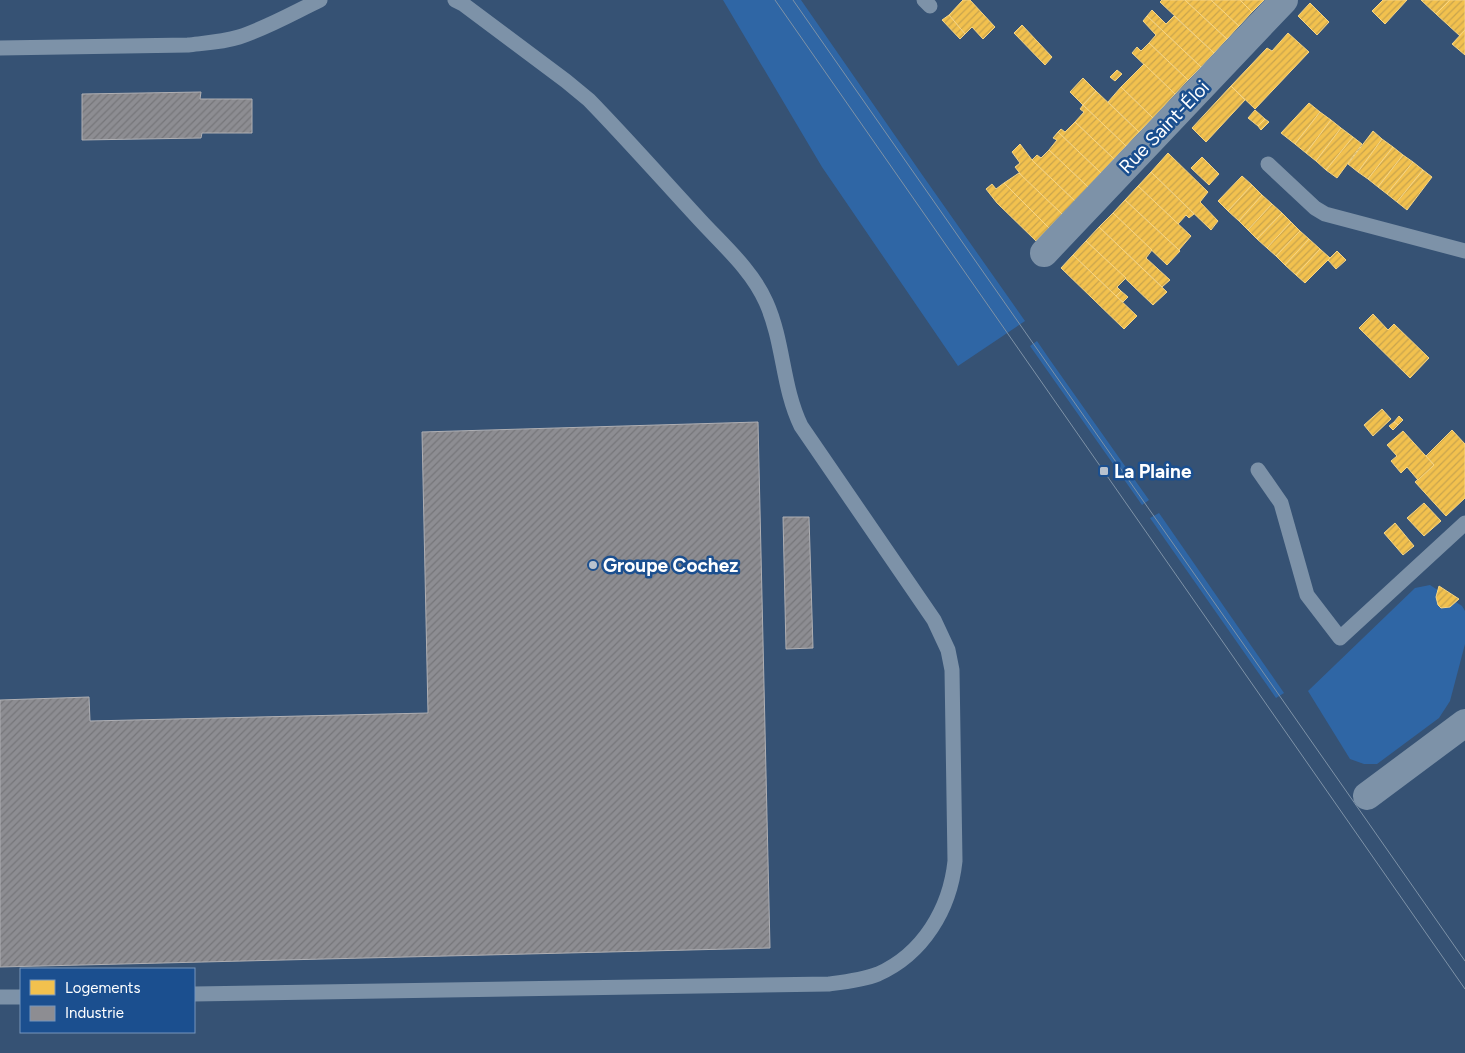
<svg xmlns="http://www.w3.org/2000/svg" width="1465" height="1053" font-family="Figtree,sans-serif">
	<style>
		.grass { fill: #2f66a5 }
		.homes { fill: url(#homes-hatch); stroke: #f6d483 }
		.industry { fill: url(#industry-hatch); stroke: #afafb3 }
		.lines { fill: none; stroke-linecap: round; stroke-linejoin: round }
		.service { stroke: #7d92a8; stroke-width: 15 }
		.minor { stroke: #7d92a8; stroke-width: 28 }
		.tram { stroke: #7e92a7; stroke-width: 1 }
		.poi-dot { fill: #b9c2ce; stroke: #1b4f8f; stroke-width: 2 }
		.labels { text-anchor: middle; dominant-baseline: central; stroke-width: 5; stroke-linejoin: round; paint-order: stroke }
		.street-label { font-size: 19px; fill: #fff; stroke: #1b4f8f }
		.poi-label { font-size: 19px; font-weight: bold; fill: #fff; stroke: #1b4f8f; text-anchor: start }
	</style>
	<defs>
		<pattern id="homes-hatch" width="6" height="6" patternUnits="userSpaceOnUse" patternTransform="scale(1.25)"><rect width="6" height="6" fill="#f2c14e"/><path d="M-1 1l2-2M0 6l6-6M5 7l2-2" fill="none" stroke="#c8a44e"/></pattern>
		<pattern id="industry-hatch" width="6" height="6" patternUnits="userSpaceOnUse" patternTransform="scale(1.25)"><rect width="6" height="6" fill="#8d8d92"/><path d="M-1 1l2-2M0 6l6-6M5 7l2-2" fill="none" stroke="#76767a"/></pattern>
	</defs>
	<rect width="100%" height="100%" fill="#365274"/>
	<!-- grass -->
	<g class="grass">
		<polygon points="723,0 801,0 923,176 1025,321 958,366 822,167"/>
		<polygon points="1037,341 1050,360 1149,500 1142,505 1030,346"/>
		<polygon points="1159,513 1284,693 1276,698 1150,518"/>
		<polygon points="1430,585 1462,606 1465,611 1465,644 1450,701 1439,718 1377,764 1364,764 1350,759 1308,691 1415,588"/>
	</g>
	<!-- homes -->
	<g class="homes">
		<polygon points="963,0 970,0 995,27 983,39 972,27 965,34 949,15"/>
		<polygon points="1162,0 1185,0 1227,39 1214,53 1160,2"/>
		<polygon points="1185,0 1211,0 1239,26 1227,39"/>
		<polygon points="1211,0 1240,0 1252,12 1239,26"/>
		<polygon points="1240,0 1264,0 1252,12"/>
		<polygon points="1383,0 1407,0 1385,24 1372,11"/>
		<polygon points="1421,0 1450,0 1436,14"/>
		<polygon points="1450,0 1465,0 1465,30 1460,36 1436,14"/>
		<polygon points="1310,3 1329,22 1317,35 1298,16"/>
		<polygon points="1152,10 1166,24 1174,16 1214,53 1201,67 1147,16"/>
		<polygon points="949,15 965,34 960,39 942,20"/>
		<polygon points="1147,16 1201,67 1188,80 1149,43 1156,35 1143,21"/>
		<polygon points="1022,25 1052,57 1045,65 1014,33"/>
		<polygon points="1465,30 1465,55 1452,44"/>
		<polygon points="1288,33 1309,52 1255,109 1231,86 1267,48 1272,51"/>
		<polygon points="1149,43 1188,80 1175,94 1132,53 1137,47 1141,51"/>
		<polygon points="1144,64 1175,94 1153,118 1121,87"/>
		<polygon points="1117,70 1122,74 1115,81 1110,77"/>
		<polygon points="1083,78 1096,91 1083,105 1070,92"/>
		<polygon points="1231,86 1245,100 1206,142 1192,128"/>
		<polygon points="1121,87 1153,118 1139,132 1108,102"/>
		<polygon points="1096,91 1139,132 1126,146 1083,105"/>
		<polygon points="1309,103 1320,112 1295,144 1281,133"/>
		<polygon points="1083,105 1126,146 1114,159 1075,122 1084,112 1080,109"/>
		<polygon points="1255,110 1265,119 1258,126 1248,118"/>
		<polygon points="1320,112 1331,120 1306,153 1295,144"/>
		<polygon points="1265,119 1269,122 1261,130 1258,126"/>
		<polygon points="1331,120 1341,128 1316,161 1306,153"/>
		<polygon points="1075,122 1114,159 1101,173 1058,132 1061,129 1065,132"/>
		<polygon points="1341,128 1353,137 1326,170 1316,161"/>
		<polygon points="1373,131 1382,139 1358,172 1348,164"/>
		<polygon points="1058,132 1101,173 1088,187 1049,150 1057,140 1053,138"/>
		<polygon points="1353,137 1362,144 1337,178 1326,170"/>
		<polygon points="1382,139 1393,147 1368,179 1358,172"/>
		<polygon points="1020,144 1032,160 1075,201 1062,214 1025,180 1015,167 1020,163 1012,152"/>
		<polygon points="1393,147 1403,155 1378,187 1368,179"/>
		<polygon points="1049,150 1088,187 1075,201 1032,160 1037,155 1041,158"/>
		<polygon points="1168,153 1208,192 1200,202 1218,221 1211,230 1151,172"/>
		<polygon points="1403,155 1413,162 1387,194 1378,187"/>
		<polygon points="1202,157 1219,174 1209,185 1191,168"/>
		<polygon points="1413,162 1423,170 1397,202 1387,194"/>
		<polygon points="1423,170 1432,177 1407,210 1397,202"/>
		<polygon points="1151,172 1194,214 1189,218 1186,215 1178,224 1138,186"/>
		<polygon points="1019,173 1062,214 1049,228 1004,183"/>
		<polygon points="1242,176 1252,185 1228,211 1218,201"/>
		<polygon points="1004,183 1049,228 1036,241 997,203 986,189 992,184 996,189"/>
		<polygon points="1252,185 1262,195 1239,221 1228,211"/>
		<polygon points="1138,186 1191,236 1179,250 1125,200"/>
		<polygon points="1262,195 1272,204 1248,230 1239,221"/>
		<polygon points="1125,200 1180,251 1167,265 1113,213"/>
		<polygon points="1272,204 1282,213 1257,239 1248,230"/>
		<polygon points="1113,213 1152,250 1146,258 1170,280 1162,287 1099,227"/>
		<polygon points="1282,213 1291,222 1267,248 1257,239"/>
		<polygon points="1291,222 1300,231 1276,256 1267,248"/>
		<polygon points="1099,227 1167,292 1153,305 1086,241"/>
		<polygon points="1300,231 1309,239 1285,265 1276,256"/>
		<polygon points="1309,239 1320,249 1296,275 1285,265"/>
		<polygon points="1086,241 1126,278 1117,287 1121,291 1116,296 1073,255"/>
		<polygon points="1320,249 1330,258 1305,283 1296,275"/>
		<polygon points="1337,251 1346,260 1336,269 1328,260"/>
		<polygon points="1073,255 1137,316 1124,329 1061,268"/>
		<polygon points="1121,291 1128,297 1123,302 1116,296"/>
		<polygon points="1373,314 1388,330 1394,324 1429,358 1410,378 1359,328"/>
		<polygon points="1382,409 1391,419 1373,436 1364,425"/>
		<polygon points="1399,416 1403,420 1398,425 1394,422"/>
		<polygon points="1394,422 1398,425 1393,430 1389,426"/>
		<polygon points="1452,430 1465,444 1465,498 1446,516 1415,482 1434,465 1426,456"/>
		<polygon points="1403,431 1434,465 1418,480 1407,467 1401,473 1391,461 1397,456 1387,445"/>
		<polygon points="1424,503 1441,521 1424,536 1407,518"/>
		<polygon points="1395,523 1414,546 1403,555 1384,533"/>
		<polygon points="1439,586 1459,599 1450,607 1441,608 1438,605 1436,597"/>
	</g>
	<!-- industry -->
	<g class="industry">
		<polygon points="201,92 200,99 252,99 252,133 202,133 201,138 82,140 82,94"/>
		<polygon points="758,422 770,948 0,967 0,700 89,697 90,721 428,713 422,432"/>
		<polygon points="783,517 809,517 813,648 786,649"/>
	</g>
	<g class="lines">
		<!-- service -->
		<g class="service">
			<polyline points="924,0 930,6"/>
			<path d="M 0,48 L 188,45 C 205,43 223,42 239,37 C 267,28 293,13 320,0"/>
			<polyline points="1268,164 1315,208 1325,214 1465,251"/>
			<polyline points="1258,470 1281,503 1307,595 1340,638 1465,523"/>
			<path d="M 194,994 L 829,984 C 845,982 863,980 878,974 C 923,954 950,909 955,861 L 952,670 L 948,650 L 934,620 L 801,426 C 782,387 784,342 766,302 C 752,270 723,245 700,220 C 663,180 627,139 589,100 L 566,81 L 463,4 L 455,0"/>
			<polyline points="0,997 21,997"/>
		</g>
		<!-- minor -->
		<g class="minor">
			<polyline points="1044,253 1284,0"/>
			<polyline points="1367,796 1465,723"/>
		</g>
		<!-- tram -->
		<g class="tram">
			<polyline points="775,0 1465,989"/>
			<polyline points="793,0 1465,961"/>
		</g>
	</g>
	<!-- markers -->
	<g class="poi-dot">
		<rect x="1099" y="466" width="10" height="10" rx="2.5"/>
		<circle cx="593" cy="565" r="5"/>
	</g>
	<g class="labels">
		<!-- street labels -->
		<g class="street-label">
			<text transform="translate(1164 127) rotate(-46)">Rue Saint-Éloi</text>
		</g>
		<!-- poi labels -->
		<g class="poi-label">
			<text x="1114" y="471">La Plaine</text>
			<text x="603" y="565">Groupe Cochez</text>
		</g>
	</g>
	<!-- legend -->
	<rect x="20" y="968" width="175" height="65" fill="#1b4f8f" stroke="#7695bc"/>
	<rect x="30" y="980" width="25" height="15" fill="#f2c14e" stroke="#7695bc"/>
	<text x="65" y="993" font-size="15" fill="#ffffff">Logements</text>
	<rect x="30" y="1006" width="25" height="15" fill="#8d8d92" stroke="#7695bc"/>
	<text x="65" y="1018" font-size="15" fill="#ffffff">Industrie</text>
</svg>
